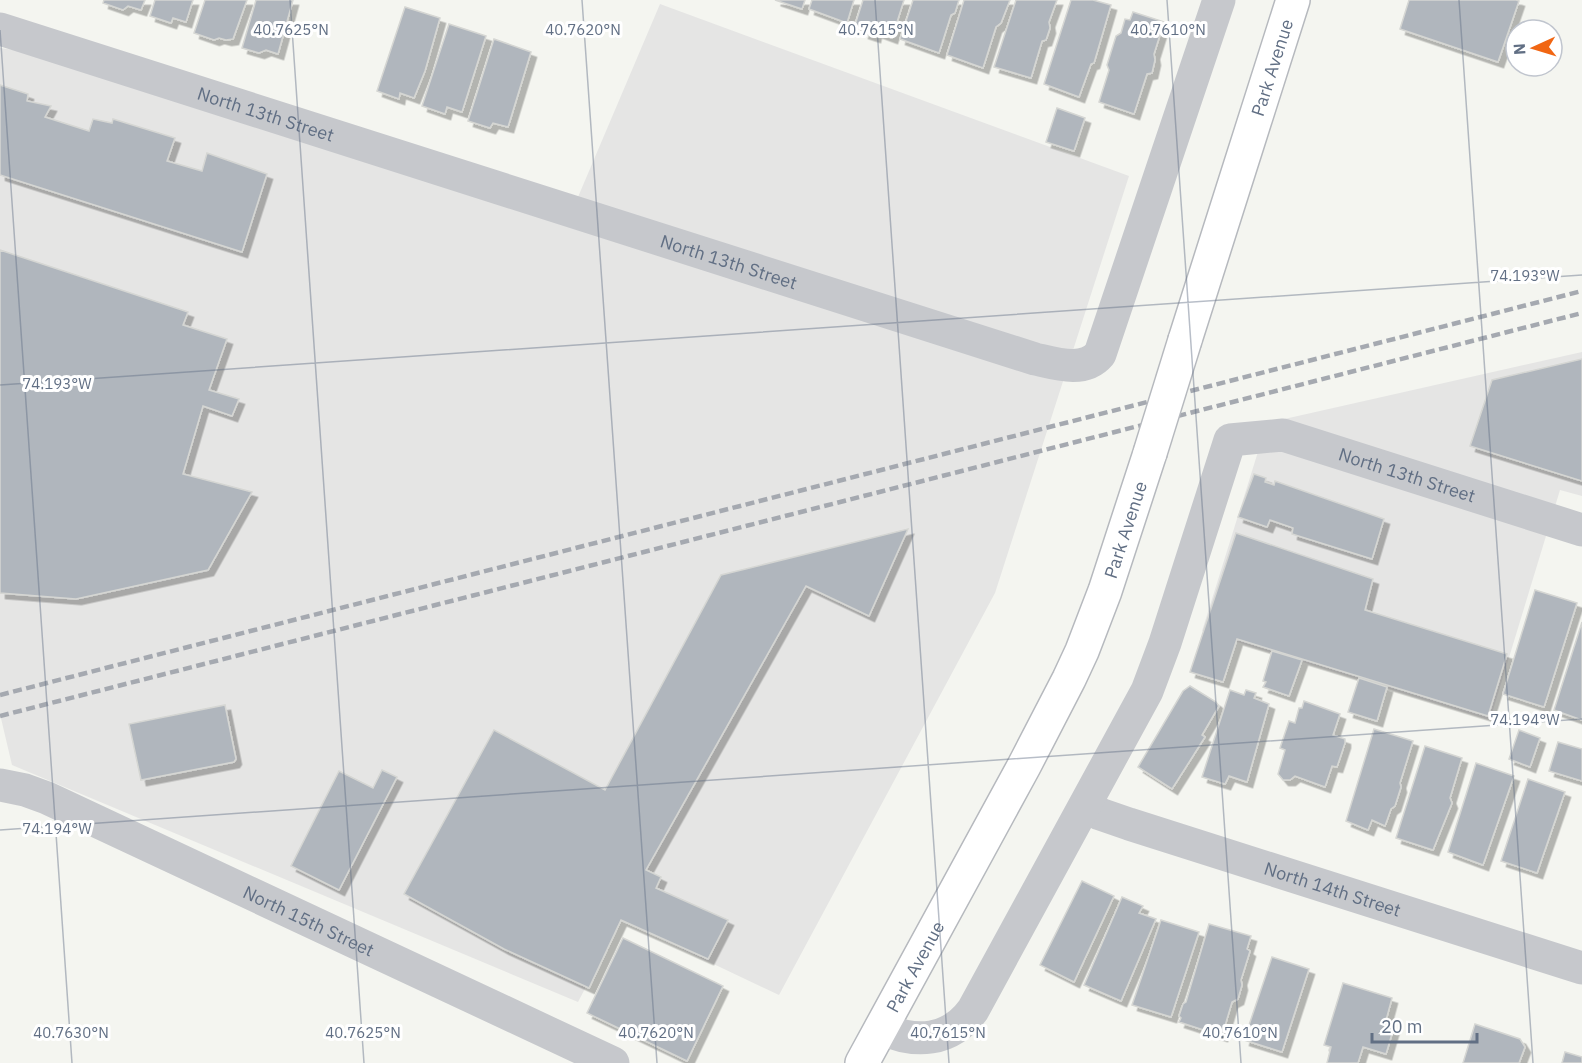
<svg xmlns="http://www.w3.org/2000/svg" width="1582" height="1063" font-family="'IBM Plex Sans',sans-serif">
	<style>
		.built { fill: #e5e5e4 }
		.building { fill: #b0b6bd; stroke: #d5d6d3; stroke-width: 1.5; filter: url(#shadow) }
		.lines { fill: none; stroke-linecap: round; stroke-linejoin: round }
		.major-casing { stroke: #b6b9be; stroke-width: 36 }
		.minor { stroke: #c6c8cc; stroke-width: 33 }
		.major { stroke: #fff; stroke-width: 33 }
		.rail { stroke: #a5a9b0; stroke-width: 4.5; stroke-dasharray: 9 4.5; stroke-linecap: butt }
		.major-bridge-casing { stroke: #b6b9be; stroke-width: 36; stroke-linecap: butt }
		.major-bridge { stroke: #fff; stroke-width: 33 }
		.ticks { fill: none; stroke: #616f84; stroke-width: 1.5; stroke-opacity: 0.45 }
		.labels { text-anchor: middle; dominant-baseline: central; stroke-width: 6; stroke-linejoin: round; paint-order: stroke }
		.street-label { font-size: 18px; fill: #616f84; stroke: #fff }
		.ticks-label { font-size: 15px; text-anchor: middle; fill: #616f84; stroke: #fff; stroke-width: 6; stroke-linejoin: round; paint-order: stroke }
	</style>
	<defs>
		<filter id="shadow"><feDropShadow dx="5.5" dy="5.5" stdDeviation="0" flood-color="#0004"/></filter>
	</defs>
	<rect width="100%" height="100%" fill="#f4f5f0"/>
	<!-- built -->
	<g class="built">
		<polygon points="660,4 1129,176 995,593 779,995 621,920 578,1002 12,765 0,714 0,48 37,53 578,197"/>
		<polygon points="1582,352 1582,496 1560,490 1490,720 1202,631 1267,423"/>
	</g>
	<!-- building -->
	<g class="building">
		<polygon points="104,0 145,0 141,10 128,6 123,10 103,3"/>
		<polygon points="155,0 193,0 186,22 173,18 171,23 150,16"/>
		<polygon points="205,0 247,0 233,39 226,40 219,38 214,40 194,33"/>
		<polygon points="256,0 293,0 278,54 266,50 259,53 242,48"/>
		<polygon points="775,0 805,0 802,9"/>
		<polygon points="812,0 854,0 847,23 809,9"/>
		<polygon points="863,0 904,0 892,38 876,32 875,37 863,33 865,28 855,25"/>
		<polygon points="913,0 959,0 955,13 951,15 939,53 900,39"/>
		<polygon points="964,0 1010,0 1001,23 996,27 983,68 947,55"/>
		<polygon points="1016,0 1057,0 1049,22 1050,28 1046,40 1042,41 1031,78 994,67"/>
		<polygon points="1071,0 1093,0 1111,5 1094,63 1091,64 1079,97 1044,84"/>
		<polygon points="1409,0 1516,0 1519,1 1498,62 1400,29"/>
		<polygon points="405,7 440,18 425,71 414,98 400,93 399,99 377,91"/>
		<polygon points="1133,12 1164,22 1154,54 1155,60 1152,73 1147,74 1134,114 1099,102 1109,70 1107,65 1116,36 1121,33 1125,19 1130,20"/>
		<polygon points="449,24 486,36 462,112 447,107 445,114 422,106"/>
		<polygon points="494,39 531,52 508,127 493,123 490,128 468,121"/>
		<polygon points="0,85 28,94 27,101 51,106 45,117 89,131 93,119 112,123 113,119 175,138 167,161 202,171 207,153 267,174 242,252 0,175"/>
		<polygon points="1057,108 1085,118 1074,151 1046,142"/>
		<polygon points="0,250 188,312 183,325 227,339 209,390 239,399 232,416 203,406 183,474 252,492 208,570 76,599 0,593"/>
		<polygon points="1582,359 1582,481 1470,446 1492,380"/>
		<polygon points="1254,474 1266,478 1265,482 1274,485 1275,481 1384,519 1372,559 1292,534 1293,528 1270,520 1267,527 1238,517"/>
		<polygon points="908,529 869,616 806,586 646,870 661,877 656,888 728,920 708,959 621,920 589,988 504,949 404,894 494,730 605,790 721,575"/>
		<polygon points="1236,533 1373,579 1365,610 1507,654 1488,716 1237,639 1223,682 1190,672"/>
		<polygon points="1535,590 1577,603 1544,707 1503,694"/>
		<polygon points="1582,622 1582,720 1554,710"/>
		<polygon points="1272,651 1302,660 1289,696 1263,687 1266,682 1263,681"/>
		<polygon points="1359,678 1387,687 1377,721 1348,712"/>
		<polygon points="1190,686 1216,702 1219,706 1202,735 1205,737 1172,789 1138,767 1183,691"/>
		<polygon points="1230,690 1244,695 1246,690 1256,693 1254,698 1269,704 1247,782 1229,776 1225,784 1202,777"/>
		<polygon points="1304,701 1340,714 1333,735 1345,739 1345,743 1337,767 1332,766 1325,787 1295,776 1290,780 1283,780 1278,774 1285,750 1280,748 1289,721 1295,723 1299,708 1302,708"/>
		<polygon points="225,705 236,759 234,762 141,780 129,724"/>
		<polygon points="1374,729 1413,741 1400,783 1401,787 1395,806 1391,809 1385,826 1372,820 1368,830 1346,821"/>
		<polygon points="1519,730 1540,738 1530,767 1509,759"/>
		<polygon points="1558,742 1582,749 1582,781 1549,771"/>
		<polygon points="1425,746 1462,758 1450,798 1452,803 1433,850 1396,838"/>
		<polygon points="1476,763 1514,776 1483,865 1448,852"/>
		<polygon points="382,770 397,777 339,890 291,866 339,771 373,788"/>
		<polygon points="1528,779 1565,792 1537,873 1501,861"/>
		<polygon points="1082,881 1114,896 1074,982 1040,965"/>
		<polygon points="1122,897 1143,906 1139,913 1156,919 1121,1001 1084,985"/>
		<polygon points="1161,920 1199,932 1171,1017 1132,1005"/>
		<polygon points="1209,924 1251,936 1247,949 1250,951 1241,980 1242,985 1238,999 1232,1002 1222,1036 1179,1022 1181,1018 1179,1016 1183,1004 1186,1002"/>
		<polygon points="623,938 723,986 687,1061 587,1013"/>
		<polygon points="1272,957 1309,969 1282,1052 1244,1040"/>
		<polygon points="1343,983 1392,998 1385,1024 1394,1027 1386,1054 1363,1047 1358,1063 1327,1063 1331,1047 1324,1045"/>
		<polygon points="1475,1024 1520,1039 1525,1047 1519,1063 1463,1063"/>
		<polygon points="1565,1052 1582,1057 1582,1063 1562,1063"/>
	</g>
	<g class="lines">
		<defs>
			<g id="major">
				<path id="s5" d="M 1185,340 L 1293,0"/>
				<path id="s6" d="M 862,1063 L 1024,766 L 1069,679 L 1082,651 L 1105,591 L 1150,453"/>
			</g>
		</defs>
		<!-- major casing -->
		<use href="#major" class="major-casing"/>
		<!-- minor -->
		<g class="minor">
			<path id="s1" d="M 0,29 L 1035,359 C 1057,364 1084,373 1100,354 L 1219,0"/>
			<path id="s2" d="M 0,785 L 25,790 L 47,798 L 613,1063"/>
			<path id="s3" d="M 1086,805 L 1100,814 L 1129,824 L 1582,968"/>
			<path id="s4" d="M 881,1028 C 915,1044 950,1042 973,1010 L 1147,691 L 1165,643 L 1230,440 L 1283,435 L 1582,530"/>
		</g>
		<!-- major -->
		<use href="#major" class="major"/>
		<!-- rail -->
		<g class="rail">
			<polyline points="0,695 1582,291"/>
			<polyline points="0,716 1582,313"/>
		</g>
		<defs>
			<polyline id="major-bridge" points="1150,453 1185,340"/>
		</defs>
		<!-- major-bridge casing -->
		<use href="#major-bridge" class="major-bridge-casing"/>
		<!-- major-bridge -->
		<use href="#major-bridge" class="major-bridge"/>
	</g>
	<!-- ticks -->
	<path class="ticks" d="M 290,0 L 364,1063M 582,0 L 657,1063M 875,0 L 949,1063M 1167,0 L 1241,1063M 1459,0 L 1533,1063M 0,30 L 72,1063M 0,385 L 1582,275M 0,830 L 1582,719"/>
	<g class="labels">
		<!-- street labels -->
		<g class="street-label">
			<text stroke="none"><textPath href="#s5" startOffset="286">Park Avenue</textPath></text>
			<text stroke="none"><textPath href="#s1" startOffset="279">North 13th Street</textPath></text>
			<text stroke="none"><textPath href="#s1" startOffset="765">North 13th Street</textPath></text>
			<text stroke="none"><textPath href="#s4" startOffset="914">North 13th Street</textPath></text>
			<text stroke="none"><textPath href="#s6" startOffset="596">Park Avenue</textPath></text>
			<text stroke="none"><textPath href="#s3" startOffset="261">North 14th Street</textPath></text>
			<text stroke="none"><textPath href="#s2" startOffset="338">North 15th Street</textPath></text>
			<text stroke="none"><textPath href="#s6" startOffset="110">Park Avenue</textPath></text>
		</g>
	</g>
	<g class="ticks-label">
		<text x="291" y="35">40.7625°N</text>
		<text x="583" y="35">40.7620°N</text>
		<text x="876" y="35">40.7615°N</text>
		<text x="1168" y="35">40.7610°N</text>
		<text x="1525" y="281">74.193°W</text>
		<text x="57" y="389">74.193°W</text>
		<text x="1525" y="725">74.194°W</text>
		<text x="57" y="834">74.194°W</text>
		<text x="71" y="1038">40.7630°N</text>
		<text x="363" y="1038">40.7625°N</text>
		<text x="656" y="1038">40.7620°N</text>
		<text x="948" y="1038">40.7615°N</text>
		<text x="1240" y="1038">40.7610°N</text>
	</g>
	<!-- north arrow -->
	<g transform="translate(1534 48) rotate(266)"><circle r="28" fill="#ffffff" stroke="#c0c5ce" stroke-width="1.5"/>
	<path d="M0-4.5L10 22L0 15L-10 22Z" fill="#f16613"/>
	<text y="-9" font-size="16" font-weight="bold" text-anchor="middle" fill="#616f84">N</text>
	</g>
	<!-- scale -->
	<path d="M1372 1033v9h105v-9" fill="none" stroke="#616f84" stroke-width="3"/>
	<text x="1381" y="1033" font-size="18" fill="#616f84" stroke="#ffffff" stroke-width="4.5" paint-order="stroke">20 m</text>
</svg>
